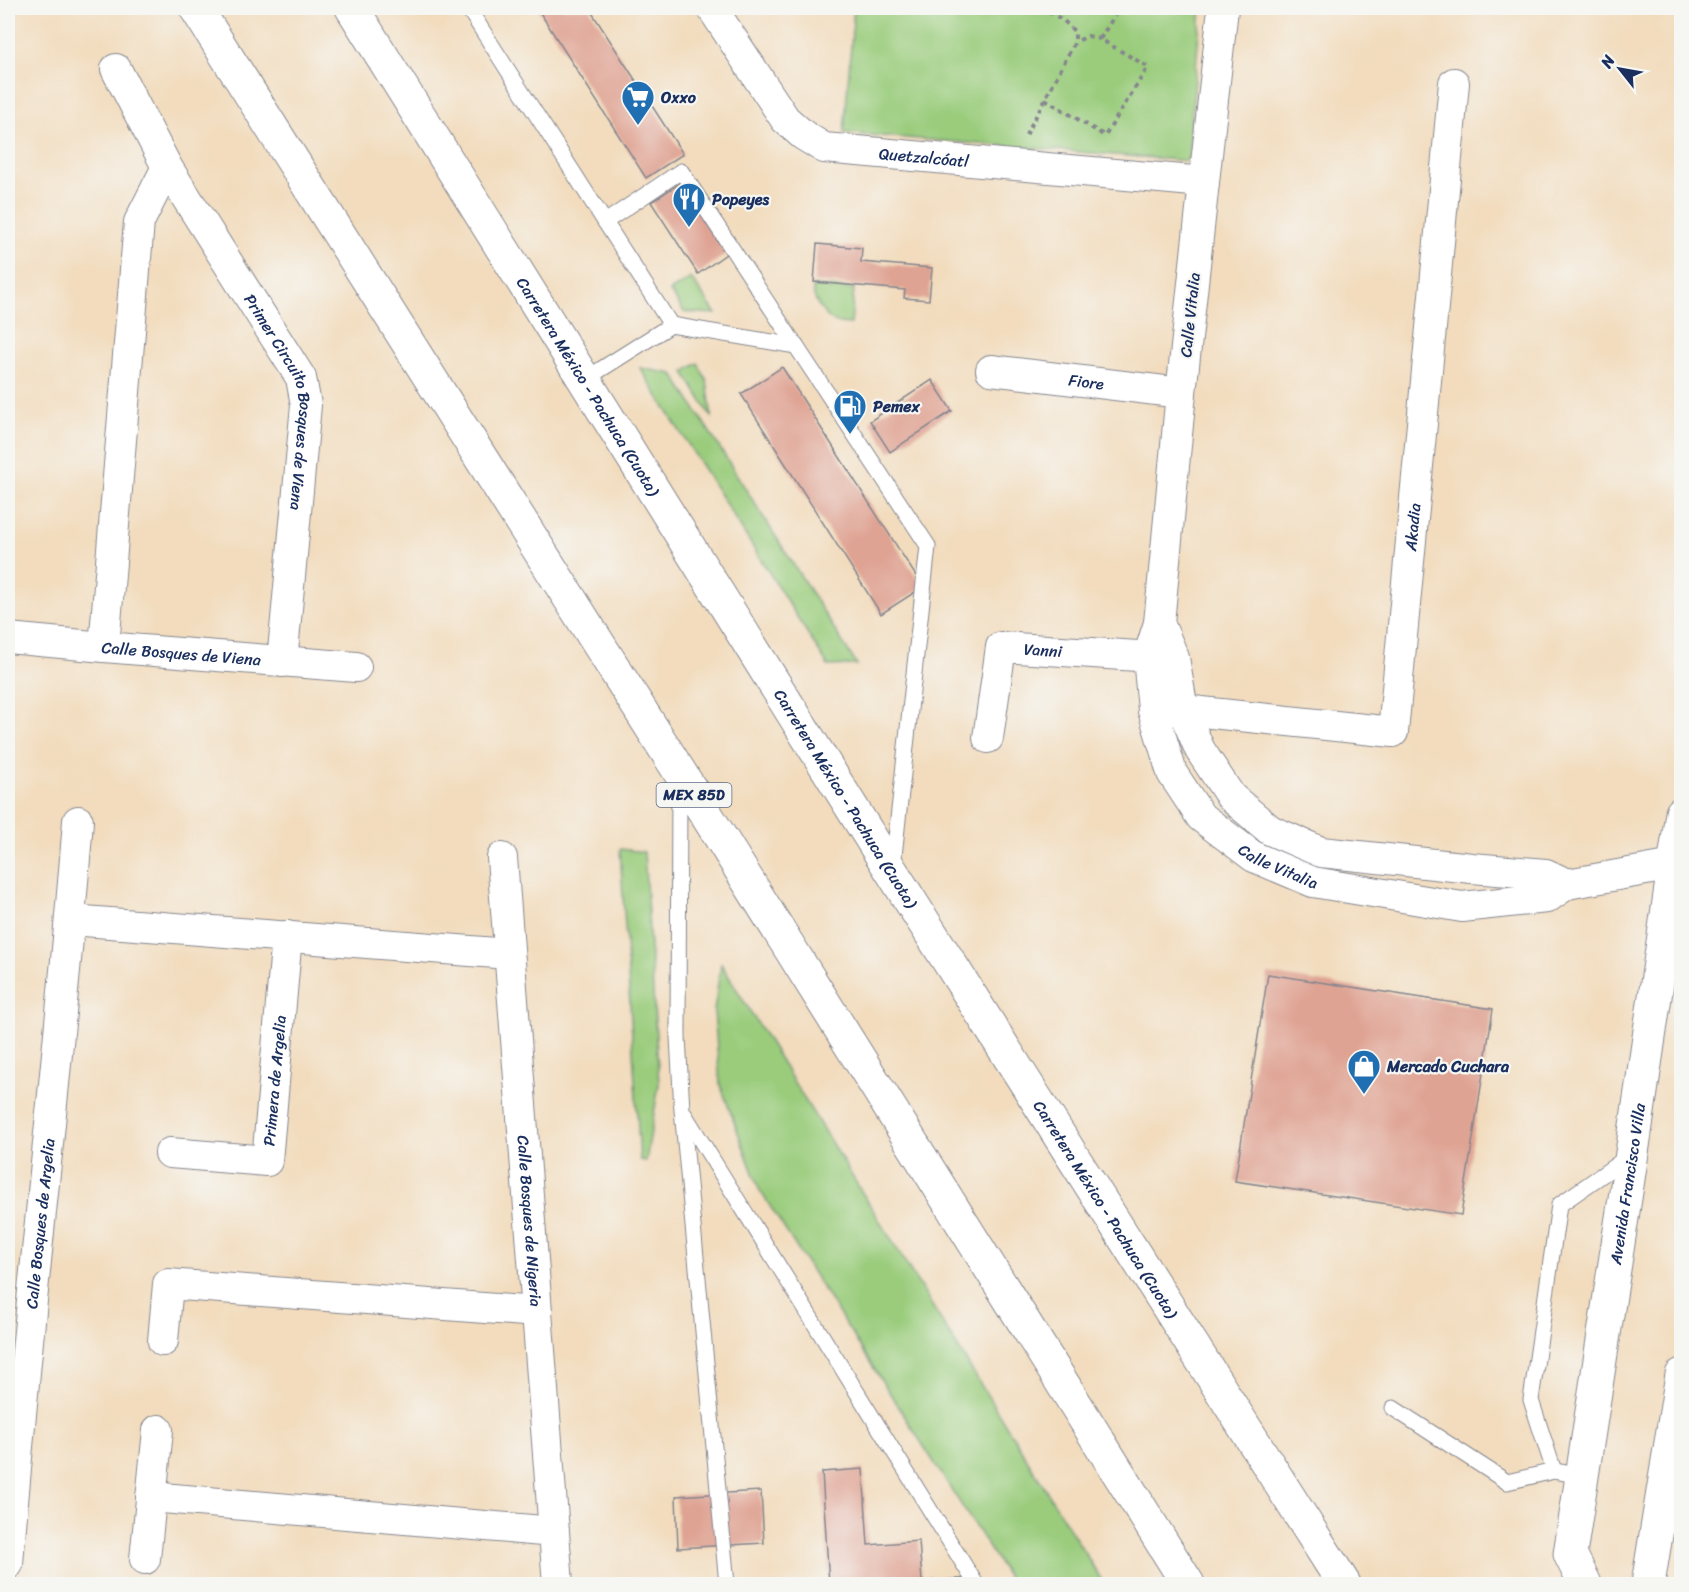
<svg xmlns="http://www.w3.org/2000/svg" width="1689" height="1592" font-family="Sriracha,sans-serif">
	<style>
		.green { fill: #9acc7c; stroke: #5a7e6d; stroke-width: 1.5 }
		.building { fill: #dfa393 }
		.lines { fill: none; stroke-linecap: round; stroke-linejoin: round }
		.lane-casing { stroke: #86868e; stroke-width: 17 }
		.street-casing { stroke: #86868e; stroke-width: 32 }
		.secondary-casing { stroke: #86868e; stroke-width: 35 }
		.highway-casing { stroke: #86868e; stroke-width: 35 }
		.path { stroke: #86868e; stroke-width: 4; stroke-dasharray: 4.5 4.5; stroke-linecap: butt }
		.lane { stroke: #fff; stroke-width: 15 }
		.street { stroke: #fff; stroke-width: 30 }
		.secondary { stroke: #fff; stroke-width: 33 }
		.highway { stroke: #fff; stroke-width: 33 }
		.labels { text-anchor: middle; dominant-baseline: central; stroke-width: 4.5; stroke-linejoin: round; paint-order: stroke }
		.shield { fill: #f6f6f2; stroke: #5d6b8a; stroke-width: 1.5 }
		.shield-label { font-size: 15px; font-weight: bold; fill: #1b2f5e }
		.poi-label { font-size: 16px; font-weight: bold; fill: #1b2f5e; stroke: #f6f6f2; text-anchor: start }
		.street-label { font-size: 16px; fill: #1b2f5e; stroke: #f6f6f2 }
	</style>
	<rect width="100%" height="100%" fill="#f6f6f2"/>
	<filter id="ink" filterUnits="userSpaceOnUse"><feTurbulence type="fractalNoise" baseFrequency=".0167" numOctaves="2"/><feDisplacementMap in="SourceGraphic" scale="12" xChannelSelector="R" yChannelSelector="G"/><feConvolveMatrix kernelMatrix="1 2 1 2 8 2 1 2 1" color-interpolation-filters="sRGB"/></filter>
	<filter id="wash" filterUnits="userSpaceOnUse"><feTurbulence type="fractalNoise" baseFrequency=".008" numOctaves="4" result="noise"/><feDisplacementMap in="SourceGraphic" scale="24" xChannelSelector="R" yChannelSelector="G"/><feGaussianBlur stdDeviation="1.35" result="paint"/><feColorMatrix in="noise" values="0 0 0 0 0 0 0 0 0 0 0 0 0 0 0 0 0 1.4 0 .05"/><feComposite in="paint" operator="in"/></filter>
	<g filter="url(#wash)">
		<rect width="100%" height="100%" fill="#f2dcbd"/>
		<!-- green -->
		<g class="green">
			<polygon points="854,8 1201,8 1188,161 844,133"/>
			<polygon points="691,278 716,314 684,312 670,291"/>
			<path d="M 813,286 L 854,289 L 851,324 C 847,323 840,324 836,322 C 823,317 812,298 813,286 Z"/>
			<polygon points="698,363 707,381 712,418 684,372"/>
			<polygon points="640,368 673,374 857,665 828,666"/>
			<polygon points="620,849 644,852 659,1084 646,1161 640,1160"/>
			<polygon points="721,964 1104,1584 1012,1584 759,1189 720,1084 714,1011"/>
		</g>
		<g id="blocks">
			<!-- building -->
			<g class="building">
				<polygon points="537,8 589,8 683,154 646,178"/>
				<polygon points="680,183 726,254 698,274 651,202"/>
				<polygon points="817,244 862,248 861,262 932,268 929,300 904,298 905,290 814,282"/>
				<polygon points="782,367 923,587 881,614 741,394"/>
				<polygon points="932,380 952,411 890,452 870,421"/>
				<polygon points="1268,974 1493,1009 1461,1215 1235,1181"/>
				<polygon points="863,1469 868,1545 919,1541 922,1581 973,1578 973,1584 829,1584 822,1472"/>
				<polygon points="761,1491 764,1543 678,1548 676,1496"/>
			</g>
		</g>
	</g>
	<g filter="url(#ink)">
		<use href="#blocks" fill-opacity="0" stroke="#86868e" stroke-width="1.5"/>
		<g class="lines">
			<defs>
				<g id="lane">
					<polyline points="468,8 671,325"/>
					<polyline points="605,222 681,171 796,346"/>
					<polyline points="584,380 671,325 796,346 928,546 893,865"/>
					<polyline points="679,783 678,1037 682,1110 727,1584"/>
					<polyline points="683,1112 976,1584"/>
					<polyline points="1393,1408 1507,1482 1554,1471 1583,1476"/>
					<polyline points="1554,1471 1531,1400 1559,1205 1629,1156"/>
				</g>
				<g id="street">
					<path id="s1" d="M 712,8 L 785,119 L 803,135 L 824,148 L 1204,182"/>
					<path id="s2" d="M 1223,8 L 1181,393 L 1159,623 L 1148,657 L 1153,710 L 1172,773 L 1201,817 L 1254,857 L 1313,882 L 1462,907 L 1547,898 L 1567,884 L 1674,865"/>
					<path id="s3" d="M 116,69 L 167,167 L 301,378 L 306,405 L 282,662"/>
					<path id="s4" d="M 991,370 L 1181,393"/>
					<polyline points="1159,623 1174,658 1183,710 1200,750 1231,797 1270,830 1321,852 1472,868 1546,874 1567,884"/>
					<path id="s5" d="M 8,638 L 104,647 L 356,667"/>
					<polyline points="104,647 139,222 167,167"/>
					<path id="s6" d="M 1153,710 L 1183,710 L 1393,732 L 1454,83"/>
					<path id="s7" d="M 988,738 L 1001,647 L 1168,658"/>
					<path id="s8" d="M 502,858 L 558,1584"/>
					<polyline points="71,920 509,954"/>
					<path id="s9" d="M 170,1153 L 267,1161 L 287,936"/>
					<polyline points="163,1341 168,1284 537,1312"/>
					<polyline points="151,1497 554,1532"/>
					<polyline points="145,1559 158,1430"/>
					<path id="s10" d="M 8,1564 C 27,1316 59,1069 78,821"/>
				</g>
				<g id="secondary">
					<path id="s11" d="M 1585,1584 L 1570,1554 L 1632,1153 L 1682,813"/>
					<polyline points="1648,1584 1682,1375"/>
				</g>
				<g id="highway">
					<polyline points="196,8 679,771 1188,1584"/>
					<path id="s12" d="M 352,8 L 892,872 L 1344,1584"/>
				</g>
			</defs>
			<!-- lane casing -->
			<use href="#lane" class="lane-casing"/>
			<!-- street casing -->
			<use href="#street" class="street-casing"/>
			<!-- secondary casing -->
			<use href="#secondary" class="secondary-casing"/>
			<!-- highway casing -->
			<use href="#highway" class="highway-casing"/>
			<!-- path -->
			<g class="path">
				<polyline points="1100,39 1119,8"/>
				<polyline points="1045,99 1105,136 1148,67 1100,39 1088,36 1075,42"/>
				<polyline points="1026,135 1075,42 1075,32 1063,20 1042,8"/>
			</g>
			<!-- lane -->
			<use href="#lane" class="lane"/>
			<!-- street -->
			<use href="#street" class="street"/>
			<!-- secondary -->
			<use href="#secondary" class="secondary"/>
			<!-- highway -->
			<use href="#highway" class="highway"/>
		</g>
	</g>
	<!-- icons -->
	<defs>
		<symbol id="supermarket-pin" viewBox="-11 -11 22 30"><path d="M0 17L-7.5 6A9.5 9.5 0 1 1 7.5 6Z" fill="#1f6fb2" stroke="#f6f6f2"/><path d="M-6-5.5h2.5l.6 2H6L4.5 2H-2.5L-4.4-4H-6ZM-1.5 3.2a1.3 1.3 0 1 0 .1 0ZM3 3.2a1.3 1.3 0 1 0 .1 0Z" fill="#fff"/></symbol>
		<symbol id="restaurant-pin" viewBox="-11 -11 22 30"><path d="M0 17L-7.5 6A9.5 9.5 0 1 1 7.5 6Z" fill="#1f6fb2" stroke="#f6f6f2"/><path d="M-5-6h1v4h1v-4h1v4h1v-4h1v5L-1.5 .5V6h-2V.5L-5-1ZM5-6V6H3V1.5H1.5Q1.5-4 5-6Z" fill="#fff"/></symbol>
		<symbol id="fuel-pin" viewBox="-11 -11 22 30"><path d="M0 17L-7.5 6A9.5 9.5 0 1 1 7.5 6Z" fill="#1f6fb2" stroke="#f6f6f2"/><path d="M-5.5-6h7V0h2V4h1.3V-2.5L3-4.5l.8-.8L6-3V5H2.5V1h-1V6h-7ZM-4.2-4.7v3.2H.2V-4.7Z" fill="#fff"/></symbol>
		<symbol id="shop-pin" viewBox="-11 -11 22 30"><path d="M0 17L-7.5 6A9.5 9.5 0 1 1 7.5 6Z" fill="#1f6fb2" stroke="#f6f6f2"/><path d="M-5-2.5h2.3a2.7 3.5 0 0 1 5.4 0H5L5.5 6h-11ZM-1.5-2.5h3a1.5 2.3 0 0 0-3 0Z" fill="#fff"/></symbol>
	</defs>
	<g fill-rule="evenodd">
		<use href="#supermarket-pin" x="619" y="78" width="38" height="52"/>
		<use href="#restaurant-pin" x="670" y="180" width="38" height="52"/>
		<use href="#fuel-pin" x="831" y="387" width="38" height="52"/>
		<use href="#shop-pin" x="1345" y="1047" width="38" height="52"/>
	</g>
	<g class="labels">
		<!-- shield labels -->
		<rect class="shield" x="656.5" y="783" width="75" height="24" rx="4.5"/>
		<g class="shield-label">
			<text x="694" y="795">MEX 85D</text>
		</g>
		<!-- poi labels -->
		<g class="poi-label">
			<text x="661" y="97">Oxxo</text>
			<text x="712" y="199">Popeyes</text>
			<text x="873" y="406">Pemex</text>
			<text x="1387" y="1066">Mercado Cuchara</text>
		</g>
		<!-- street labels -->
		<g class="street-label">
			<text stroke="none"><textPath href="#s1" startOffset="282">Quetzalcóatl</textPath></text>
			<text transform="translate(1190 315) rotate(-84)">Calle Vitalia</text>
			<text stroke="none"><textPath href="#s4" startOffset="96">Fiore</textPath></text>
			<text stroke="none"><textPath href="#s12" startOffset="446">Carretera México - Pachuca (Cuota)</textPath></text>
			<text stroke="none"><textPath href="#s3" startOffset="378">Primer Circuito Bosques de Viena</textPath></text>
			<text stroke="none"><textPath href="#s6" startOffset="447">Akadia</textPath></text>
			<text stroke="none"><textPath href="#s7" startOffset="134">Vanni</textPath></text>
			<text stroke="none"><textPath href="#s5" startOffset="174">Calle Bosques de Viena</textPath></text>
			<text stroke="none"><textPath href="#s12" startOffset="932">Carretera México - Pachuca (Cuota)</textPath></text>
			<text stroke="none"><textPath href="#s2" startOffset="918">Calle Vitalia</textPath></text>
			<text stroke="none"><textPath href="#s9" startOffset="178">Primera de Argelia</textPath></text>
			<text stroke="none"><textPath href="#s11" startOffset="408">Avenida Francisco Villa</textPath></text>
			<text stroke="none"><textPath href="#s12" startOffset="1418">Carretera México - Pachuca (Cuota)</textPath></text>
			<text stroke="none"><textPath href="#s8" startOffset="364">Calle Bosques de Nigeria</textPath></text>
			<text stroke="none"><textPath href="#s10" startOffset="342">Calle Bosques de Argelia</textPath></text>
		</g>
	</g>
	<!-- margin -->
	<rect width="1689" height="1592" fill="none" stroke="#f6f6f2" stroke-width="30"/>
	<!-- north arrow -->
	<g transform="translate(1620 69) rotate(301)" stroke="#f6f6f2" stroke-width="4.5" paint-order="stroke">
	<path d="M0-4.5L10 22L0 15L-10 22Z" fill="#1b2f5e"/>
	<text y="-9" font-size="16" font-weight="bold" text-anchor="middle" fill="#1b2f5e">N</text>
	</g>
</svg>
